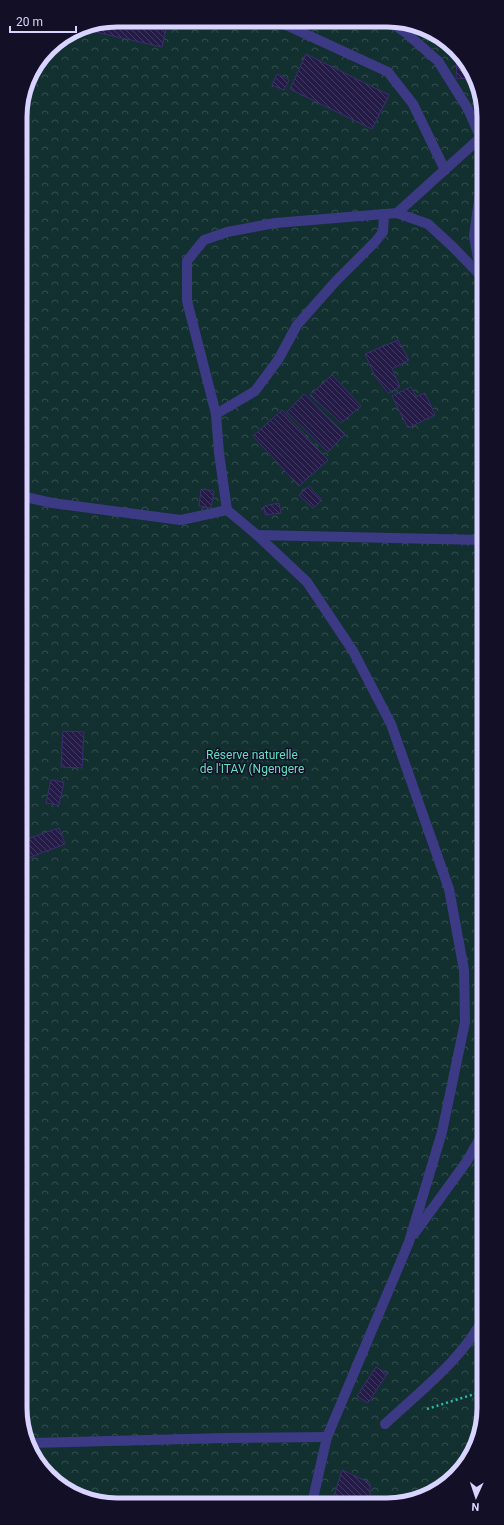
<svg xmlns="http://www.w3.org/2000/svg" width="504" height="1525" font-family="Roboto,sans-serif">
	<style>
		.park { fill: url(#park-crowns) }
		.building { fill: url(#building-back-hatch); stroke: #3b2d73 }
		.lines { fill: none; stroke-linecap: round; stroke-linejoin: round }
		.path { stroke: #2fb8b0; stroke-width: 2.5; stroke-dasharray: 2 3; stroke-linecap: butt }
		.minor { stroke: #3d3a85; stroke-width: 10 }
		.labels { text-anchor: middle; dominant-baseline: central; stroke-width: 3; stroke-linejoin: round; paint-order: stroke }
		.park-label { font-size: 12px; fill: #5fe0c0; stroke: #130f26 }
		.rim { fill: none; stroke: #d9d4ff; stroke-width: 5 }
	</style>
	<defs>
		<pattern id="park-crowns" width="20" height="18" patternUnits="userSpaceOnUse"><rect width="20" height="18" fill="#12302f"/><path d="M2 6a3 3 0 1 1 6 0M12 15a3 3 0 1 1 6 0" fill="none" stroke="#344d4e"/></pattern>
		<pattern id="building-back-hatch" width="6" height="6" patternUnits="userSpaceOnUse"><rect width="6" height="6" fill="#241b47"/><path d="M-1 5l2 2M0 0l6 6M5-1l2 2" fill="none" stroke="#433b63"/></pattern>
	</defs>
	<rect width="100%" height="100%" fill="#130f26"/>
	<!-- park -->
	<polygon class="park" points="117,20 406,22 456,49 482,98 484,1414 477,1445 460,1472 435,1492 406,1503 98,1503 48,1476 22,1427 20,110 30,74 53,44 80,27"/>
	<!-- building -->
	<g class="building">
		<polygon points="117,20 168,20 162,47 78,28"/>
		<polygon points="306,54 389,95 372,129 290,89"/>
		<polygon points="457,58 461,58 470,76 470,79 456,78"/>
		<polygon points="277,74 289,80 284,90 272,85"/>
		<polygon points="398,340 409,360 392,369 400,387 388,393 375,376 365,354"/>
		<polygon points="332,375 361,406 341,423 310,395"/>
		<polygon points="411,387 416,397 425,393 435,415 408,428 392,396"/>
		<polygon points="304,394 345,434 328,452 287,412"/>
		<polygon points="282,410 328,460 299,486 253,436"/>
		<polygon points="309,486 322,500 313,508 299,495"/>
		<polygon points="201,489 214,491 211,508 199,506"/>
		<polygon points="279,503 281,513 265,515 264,506"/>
		<polygon points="63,731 84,732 82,768 61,767"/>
		<polygon points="51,780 64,782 59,805 46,803"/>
		<polygon points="59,828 65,844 23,860 21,856 21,841"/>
		<polygon points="376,1367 387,1374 368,1403 357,1396"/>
		<polygon points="342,1470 370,1483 370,1503 332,1503"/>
	</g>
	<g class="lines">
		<!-- path -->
		<polyline class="path" points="427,1409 484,1391"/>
		<!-- minor -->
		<g class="minor">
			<polyline points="274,21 286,25 388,72 413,104 445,170"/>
			<polyline points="390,22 405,32 438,61 468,109 479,134"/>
			<polyline points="397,213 480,138"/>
			<polyline points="481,276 474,236 481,186 480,138 481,97"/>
			<polyline points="216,414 255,391 278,360 297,325 336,281 375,242 383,232 384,215"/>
			<polyline points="21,496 52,503 181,520 227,510 257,535 307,582 353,651 391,724 449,889 464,970 465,1022 442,1132 409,1242 327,1437 312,1503"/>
			<polyline points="227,510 219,453 216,414 187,301 187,261 204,240 227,232 275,223 397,213 428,224 453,247 481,276"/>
			<polyline points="257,535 483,540"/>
			<polyline points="414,1234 467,1161 483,1133"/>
			<path d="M 385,1424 C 420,1391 462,1360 484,1317"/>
			<polyline points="31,1443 226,1438 327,1437"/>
		</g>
	</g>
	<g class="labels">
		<!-- park labels -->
		<g class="park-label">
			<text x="252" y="755">Réserve naturelle<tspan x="252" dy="14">de l'ITAV (Ngengere</tspan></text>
		</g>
	</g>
	<!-- crop -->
	<path d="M0 0H504V1525H0ZM117 27H387A90 90 0 0 1 477 117V1408A90 90 0 0 1 387 1498H117A90 90 0 0 1 27 1408V117A90 90 0 0 1 117 27Z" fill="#130f26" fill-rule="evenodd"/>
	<path class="rim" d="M117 27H387A90 90 0 0 1 477 117V1408A90 90 0 0 1 387 1498H117A90 90 0 0 1 27 1408V117A90 90 0 0 1 117 27Z"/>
	<!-- north arrow -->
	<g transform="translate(476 1497) rotate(183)" stroke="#130f26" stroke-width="3" paint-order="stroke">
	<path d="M0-3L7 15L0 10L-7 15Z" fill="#d9d4ff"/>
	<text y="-6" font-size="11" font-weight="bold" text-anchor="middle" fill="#d9d4ff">N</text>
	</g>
	<!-- scale -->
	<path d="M10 26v6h66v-6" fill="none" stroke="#d9d4ff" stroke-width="2"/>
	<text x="16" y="26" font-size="12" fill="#d9d4ff" stroke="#130f26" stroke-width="3" paint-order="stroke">20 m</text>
</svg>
